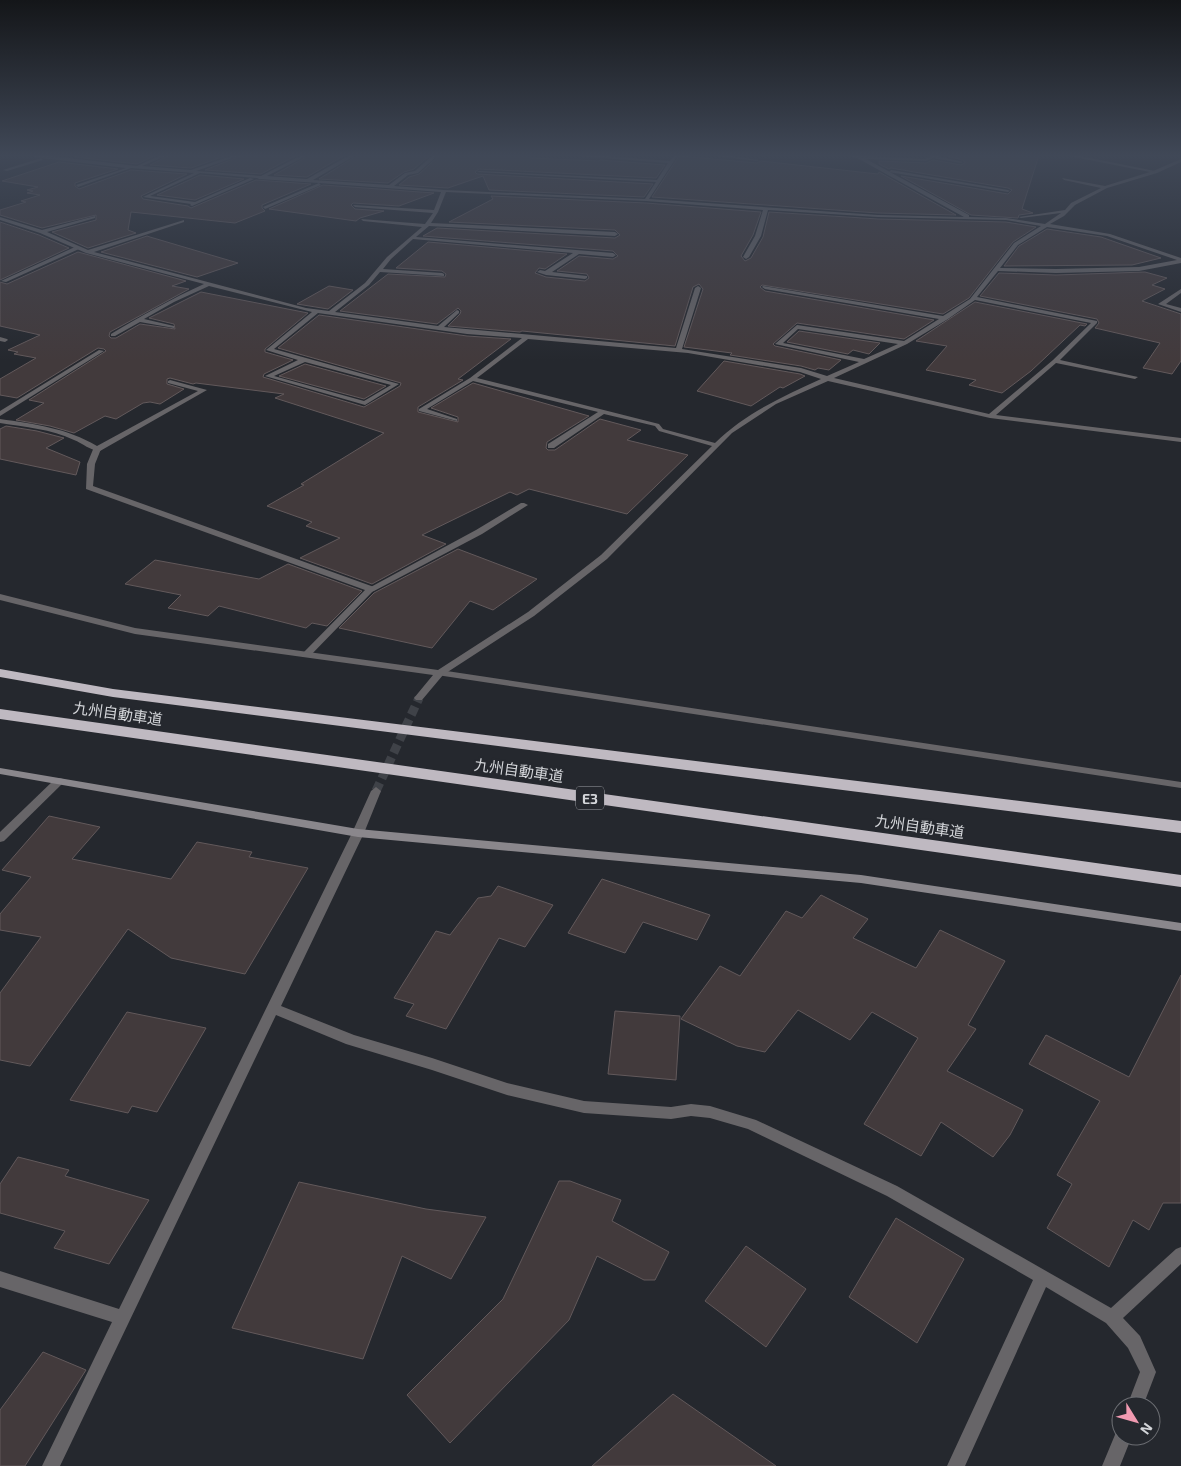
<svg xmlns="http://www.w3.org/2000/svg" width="1181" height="1466" font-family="'Exo 2','Noto Sans JP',sans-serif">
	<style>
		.building { fill: #423a3c; stroke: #62595b }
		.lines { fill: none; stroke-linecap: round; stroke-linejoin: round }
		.street-tunnel { stroke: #3f4248; stroke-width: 9; stroke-dasharray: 9 5; stroke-linecap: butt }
		.lane { fill: #676568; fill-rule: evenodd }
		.street { fill: #676568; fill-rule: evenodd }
		.secondary { fill: #8a878c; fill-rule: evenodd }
		.highway { fill: #bfb9c1; fill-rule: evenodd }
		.labels { text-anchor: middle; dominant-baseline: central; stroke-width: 4.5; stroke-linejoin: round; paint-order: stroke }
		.shield { fill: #25282e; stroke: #9fa1a6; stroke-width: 1 }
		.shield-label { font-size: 14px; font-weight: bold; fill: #d3d5d9 }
		.street-label { font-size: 15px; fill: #d3d5d9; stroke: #25282e }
	</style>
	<rect width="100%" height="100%" fill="#25282e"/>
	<!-- building -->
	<g class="building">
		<polygon points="79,155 156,155 137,164 75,157"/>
		<polygon points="170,155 227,155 191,168 150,165"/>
		<polygon points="243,155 297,155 261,174 205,170"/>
		<polygon points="310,155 345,155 307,177 274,175"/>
		<polygon points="358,155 430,155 414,169 404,172 388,183 319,179"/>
		<polygon points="440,155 530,155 530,158 599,161 600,160 665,165 656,178 479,169 475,172 477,174 653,184 644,197 489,190 483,176 448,188 399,185 409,177 419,174"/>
		<polygon points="943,155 1039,155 1022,209 1033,213 1019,215 1018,218 971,215 901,176 1008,194 1012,190 1008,188 891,168 889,169 879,164 879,161 926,163 933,160 961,165 965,163 963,160"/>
		<polygon points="679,156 757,163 761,161 878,174 879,172 956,215 878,213 652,197"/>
		<polygon points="59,162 118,169 75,183 75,186 79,189 131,170 187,174 141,196 143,199 188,206 191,208 256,180 311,184 262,205 262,208 265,211 235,223 131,212 128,230 136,233 88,248 52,232 96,220 96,215 42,228 0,215 0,210 26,202 21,201 40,195 27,193 33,191 27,190 38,187 2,181"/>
		<polygon points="200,175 244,179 195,200 157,195"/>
		<polygon points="323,185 434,193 399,206 353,203 351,205 355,209 384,211 360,218 356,221 269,209"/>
		<polygon points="491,196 646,203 761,212 753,235 741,256 745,261 751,258 763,237 769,212 878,219 1006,222 1036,227 1013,242 969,298 943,314 762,285 760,287 765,291 934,320 904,339 797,323 773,344 775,346 841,360 829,370 818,368 815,370 801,366 730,355 732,353 684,347 703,289 699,284 693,287 675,346 522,331 520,332 448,326 460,314 461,311 458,308 437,324 340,311 388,274 445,277 446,274 442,271 396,268 428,242 567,254 545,269 539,268 535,273 546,277 585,281 589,278 587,274 557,271 579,256 613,259 618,256 613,251 423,236 437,228 615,238 620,235 615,230 449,222 493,199"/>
		<polygon points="0,222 39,235 69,248 0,280"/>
		<polygon points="1047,229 1101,237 1161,258 1132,265 1004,266 1019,246"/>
		<polygon points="147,236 150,237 238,263 197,277 101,252"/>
		<polygon points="78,252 186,281 172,286 189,289 110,332 109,336 111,338 116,338 140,324 175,329 174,324 149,318 201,292 308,313 265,349 265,352 293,360 264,374 263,377 364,407 400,386 401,383 278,348 319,315 467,336 511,339 458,379 463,380 418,407 418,412 458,422 458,417 431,408 473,383 589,416 547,442 546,448 548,450 555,450 600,419 641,430 627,440 688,455 627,514 529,489 517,495 510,492 422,535 446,544 372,584 300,558 340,538 306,526 312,522 267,506 304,485 301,484 384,433 275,398 284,394 196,383 193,384 170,378 167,379 167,384 184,389 160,404 150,402 143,403 116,419 105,416 74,433 50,426 16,420 44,403 29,400 106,351 104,349 98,348 17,398 0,395 0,379 36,358 14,354 18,352 8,350 40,335 0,326 0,282 7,284"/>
		<polygon points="1145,272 1167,278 1152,285 1165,289 1142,301 1181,314 1181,361 1172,374 1143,368 1160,343 1095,328 1099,323 1097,319 980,296 999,273 1056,275"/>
		<polygon points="329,286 353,290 328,309 297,304"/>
		<polygon points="975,302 1087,324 1085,326 1080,325 1031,371 1002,393 969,385 976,380 926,370 947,346 916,341"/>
		<polygon points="799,331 880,343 869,354 853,350 848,354 787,342"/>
		<polygon points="724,361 800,374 805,376 783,388 780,387 751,406 697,391"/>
		<polygon points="305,364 386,386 364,399 279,376"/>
		<polygon points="6,426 37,431 64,438 46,448 80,462 76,475 0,459 0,429"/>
		<polygon points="458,549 537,579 493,610 470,601 432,648 339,628 374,593"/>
		<polygon points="155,560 259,579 288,564 362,591 327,626 312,623 306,628 219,606 208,616 168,608 181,595 125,584"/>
		<polygon points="49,816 100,827 72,859 171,879 197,842 252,852 249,857 308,868 245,974 171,958 128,929 30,1066 0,1060 0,993 41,937 0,930 0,914 31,877 2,870"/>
		<polygon points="602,879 710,915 697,940 643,922 625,953 568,933"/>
		<polygon points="498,886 553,905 525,947 499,938 446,1029 406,1016 414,1004 394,998 436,931 450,935 478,898 491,896"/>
		<polygon points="821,895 868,919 853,938 916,968 940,930 1005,961 968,1025 976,1029 947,1071 1023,1110 1010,1135 993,1157 941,1122 921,1156 864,1124 918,1038 872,1012 850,1040 798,1010 765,1052 737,1046 681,1019 720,966 740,976 786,911 802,918"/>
		<polygon points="1181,975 1181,1203 1163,1203 1149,1230 1133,1220 1109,1267 1047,1228 1072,1184 1057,1175 1100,1101 1029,1064 1046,1035 1129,1077"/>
		<polygon points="615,1011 680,1016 676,1080 608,1074"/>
		<polygon points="127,1012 206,1028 157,1112 132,1106 128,1113 70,1100"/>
		<polygon points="18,1157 69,1170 65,1176 149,1200 109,1264 54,1248 65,1231 0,1213 0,1184"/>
		<polygon points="559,1181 570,1181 621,1200 612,1221 669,1252 655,1280 644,1280 597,1256 569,1320 450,1443 407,1395 503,1299"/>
		<polygon points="299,1182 426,1209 486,1217 451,1279 402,1256 363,1359 232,1328"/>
		<polygon points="896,1218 964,1259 917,1343 849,1297"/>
		<polygon points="746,1246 806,1289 766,1347 705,1301"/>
		<polygon points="43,1352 86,1370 25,1466 0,1466 0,1410"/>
		<polygon points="673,1394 776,1466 592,1466"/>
	</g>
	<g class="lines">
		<!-- street-tunnel -->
		<polyline class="street-tunnel" points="376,791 419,698"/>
		<!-- lane -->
		<g class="lane">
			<polygon points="1075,155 1155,171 1157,172 1155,173 1064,155"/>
			<polygon points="77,246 79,249 6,282 1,281"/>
			<polygon points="94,447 101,449 95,464 93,486 374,587 375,589 309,657 303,657 301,655 303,653 365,590 86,489 87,464"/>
			<polygon points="440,670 1181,782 1181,788 437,675 435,673"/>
		</g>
		<!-- street -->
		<g class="street">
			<path d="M 26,155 L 43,155 L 137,166 L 161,155 L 168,155 L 142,166 L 191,170 L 234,155 L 241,155 L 196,171 L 261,176 L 302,155 L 308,155 L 267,176 L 307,179 L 350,155 L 356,155 L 313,180 L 389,185 L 405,173 L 415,171 L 433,155 L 438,155 L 418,173 L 408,175 L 394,186 L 444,190 L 645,199 L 656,182 L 477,172 L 479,171 L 657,180 L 668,163 L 564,155 L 591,155 L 670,161 L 674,155 L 678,155 L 649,199 L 878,215 L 964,217 L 859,159 L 845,155 L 925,159 L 933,155 L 939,155 L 937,156 L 963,162 L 961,163 L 933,158 L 926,161 L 866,159 L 969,215 L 969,217 L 1006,218 L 1045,224 L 1061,213 L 1021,218 L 1019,217 L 1065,210 L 1071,203 L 1101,188 L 1064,180 L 1062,178 L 1105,186 L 1153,171 L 1181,159 L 1181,162 L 1157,173 L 1107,188 L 1075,205 L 1064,216 L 1050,224 L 1110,234 L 1181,258 L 1181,263 L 1139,271 L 1056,273 L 998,271 L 977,297 L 1097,321 L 1097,323 L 1060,360 L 1138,377 L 1135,379 L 1056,363 L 996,415 L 1181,438 L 1181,442 L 990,418 L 828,381 L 776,404 L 732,433 L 607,559 L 534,616 L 443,675 L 422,700 L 416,700 L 414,698 L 433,675 L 135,634 L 0,600 L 0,594 L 135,628 L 438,670 L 528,612 L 601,555 L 712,446 L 659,431 L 655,426 L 604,414 L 554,448 L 548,448 L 548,444 L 598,412 L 473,381 L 427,409 L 457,419 L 457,421 L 419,411 L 419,409 L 470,378 L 522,338 L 467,334 L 318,313 L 274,349 L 399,384 L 365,405 L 265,376 L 298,360 L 266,350 L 312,312 L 209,286 L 174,302 L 144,319 L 174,326 L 174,328 L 140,322 L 115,336 L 111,336 L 111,334 C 141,316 171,299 204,284 L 86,253 L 40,233 L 0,220 L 0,217 L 42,230 L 95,216 L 95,218 L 47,232 L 88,250 L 184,220 L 184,222 L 94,252 L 306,308 L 329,311 L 365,283 L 387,257 L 422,227 L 363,221 L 361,219 L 425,224 L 433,213 L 355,207 L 353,205 L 434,210 L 441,192 L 319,183 L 321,185 L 265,209 L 263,207 L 319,183 L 259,179 L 257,178 L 200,173 L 150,196 L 195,202 L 250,178 L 254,179 L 192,206 L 190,205 L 191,204 L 143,197 L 194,173 L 131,168 L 78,187 L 76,185 L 126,168 L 41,158 L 43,160 L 7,171 L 3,170 L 41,158 ZM 446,192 L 646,201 L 763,210 L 755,236 L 743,257 L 746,259 L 749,257 L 761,236 L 768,210 L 878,217 L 1006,220 L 1041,226 L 1014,243 L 970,299 L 943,316 L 763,286 L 762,287 L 765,289 L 939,319 L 904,341 L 797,325 L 775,344 L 859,362 L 827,376 L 801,368 L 682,349 L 701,288 L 698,286 L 695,288 L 676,348 L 444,327 L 459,313 L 459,311 L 457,310 L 438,326 L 335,312 L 369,285 L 380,272 L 444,276 L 444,274 L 442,273 L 383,269 L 391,259 L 413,239 L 573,253 L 545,271 L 540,270 L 537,272 L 546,275 L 585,279 L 587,278 L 587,276 L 552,272 L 579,254 L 613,257 L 616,255 L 613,253 L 416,237 L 429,226 L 615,236 L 618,234 L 615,232 L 431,223 L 438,212 ZM 1047,227 L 1107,236 L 1177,260 L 1139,267 L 1056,269 L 1000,268 L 1018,245 ZM 975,300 L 1091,323 L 1053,360 L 989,414 L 834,378 L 907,344 L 948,319 ZM 798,329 L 898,344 L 864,359 L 783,343 ZM 528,339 L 688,353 L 800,372 L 821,379 C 784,396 745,413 715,443 L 663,429 L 659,424 L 477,378 ZM 305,362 L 391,385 L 364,401 L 274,376 Z"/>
			<polygon points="707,155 725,155 759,160 757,161"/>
			<polygon points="891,170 1008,190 1010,191 1008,192 889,172"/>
			<polygon points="1181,289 1181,293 1166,304 1181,308 1181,312 1158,304"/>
			<polygon points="0,337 7,339 8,340 5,342 0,341"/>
			<polygon points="99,350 104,351 0,416 0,411"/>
			<path d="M 170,380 L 207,390 L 100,451 C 91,451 82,443 74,440 C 51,429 25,427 0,423 L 0,419 C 34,424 67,428 97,446 L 198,391 L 168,383 L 168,381 Z"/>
			<polygon points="521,503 524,503 528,505 482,534 374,591 371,592 367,589 476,530"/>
			<polygon points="59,778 63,779 64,781 63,783 4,841 0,842 0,832 55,779"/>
			<polygon points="376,787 381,791 364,833 281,1006 354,1035 432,1058 507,1083 584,1101 671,1107 691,1104 710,1106 756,1120 897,1186 1111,1308 1176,1249 1181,1247 1181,1264 1123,1318 1140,1336 1156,1372 1143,1406 1127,1406 1140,1372 1128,1348 1106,1323 1046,1287 965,1466 947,1466 1033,1280 887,1196 748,1129 710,1118 691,1116 671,1119 584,1113 507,1095 432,1070 346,1044 276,1015 60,1466 42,1466 112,1322 0,1287 0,1271 119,1309 352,833 371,791"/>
			<polygon points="1121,1428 1121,1436 1132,1436 1120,1466 1102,1466 1117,1430"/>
		</g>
		<!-- secondary -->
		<polygon class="secondary" points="0,768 358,829 861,875 1181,923 1181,931 861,883 358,837 0,774"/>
		<!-- highway -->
		<g class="highway">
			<polygon points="0,669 113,689 1181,821 1181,833 113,697 0,677"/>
			<polygon points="0,709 1181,875 1181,887 0,719"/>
		</g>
	</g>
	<!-- sky -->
	<linearGradient id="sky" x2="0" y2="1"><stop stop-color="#141619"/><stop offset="0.43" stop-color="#404857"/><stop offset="1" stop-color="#404857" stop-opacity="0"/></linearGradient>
	<rect width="1181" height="361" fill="url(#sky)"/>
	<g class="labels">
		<!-- shield labels -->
		<rect class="shield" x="576" y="786.5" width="28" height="23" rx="4"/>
		<g class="shield-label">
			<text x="590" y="798">E3</text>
		</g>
		<!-- street labels -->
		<g class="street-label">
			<text transform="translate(118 713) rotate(8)">九州自動車道</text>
			<text transform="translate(519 770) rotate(8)">九州自動車道</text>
			<text transform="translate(920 826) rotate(8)">九州自動車道</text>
		</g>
	</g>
	<!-- north arrow -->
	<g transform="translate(1136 1421) rotate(127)"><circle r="24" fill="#25282e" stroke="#6b6d72"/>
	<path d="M0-4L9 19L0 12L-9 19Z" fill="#f19ab1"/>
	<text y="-8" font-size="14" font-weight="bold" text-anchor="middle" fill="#d3d5d9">N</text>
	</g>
</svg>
